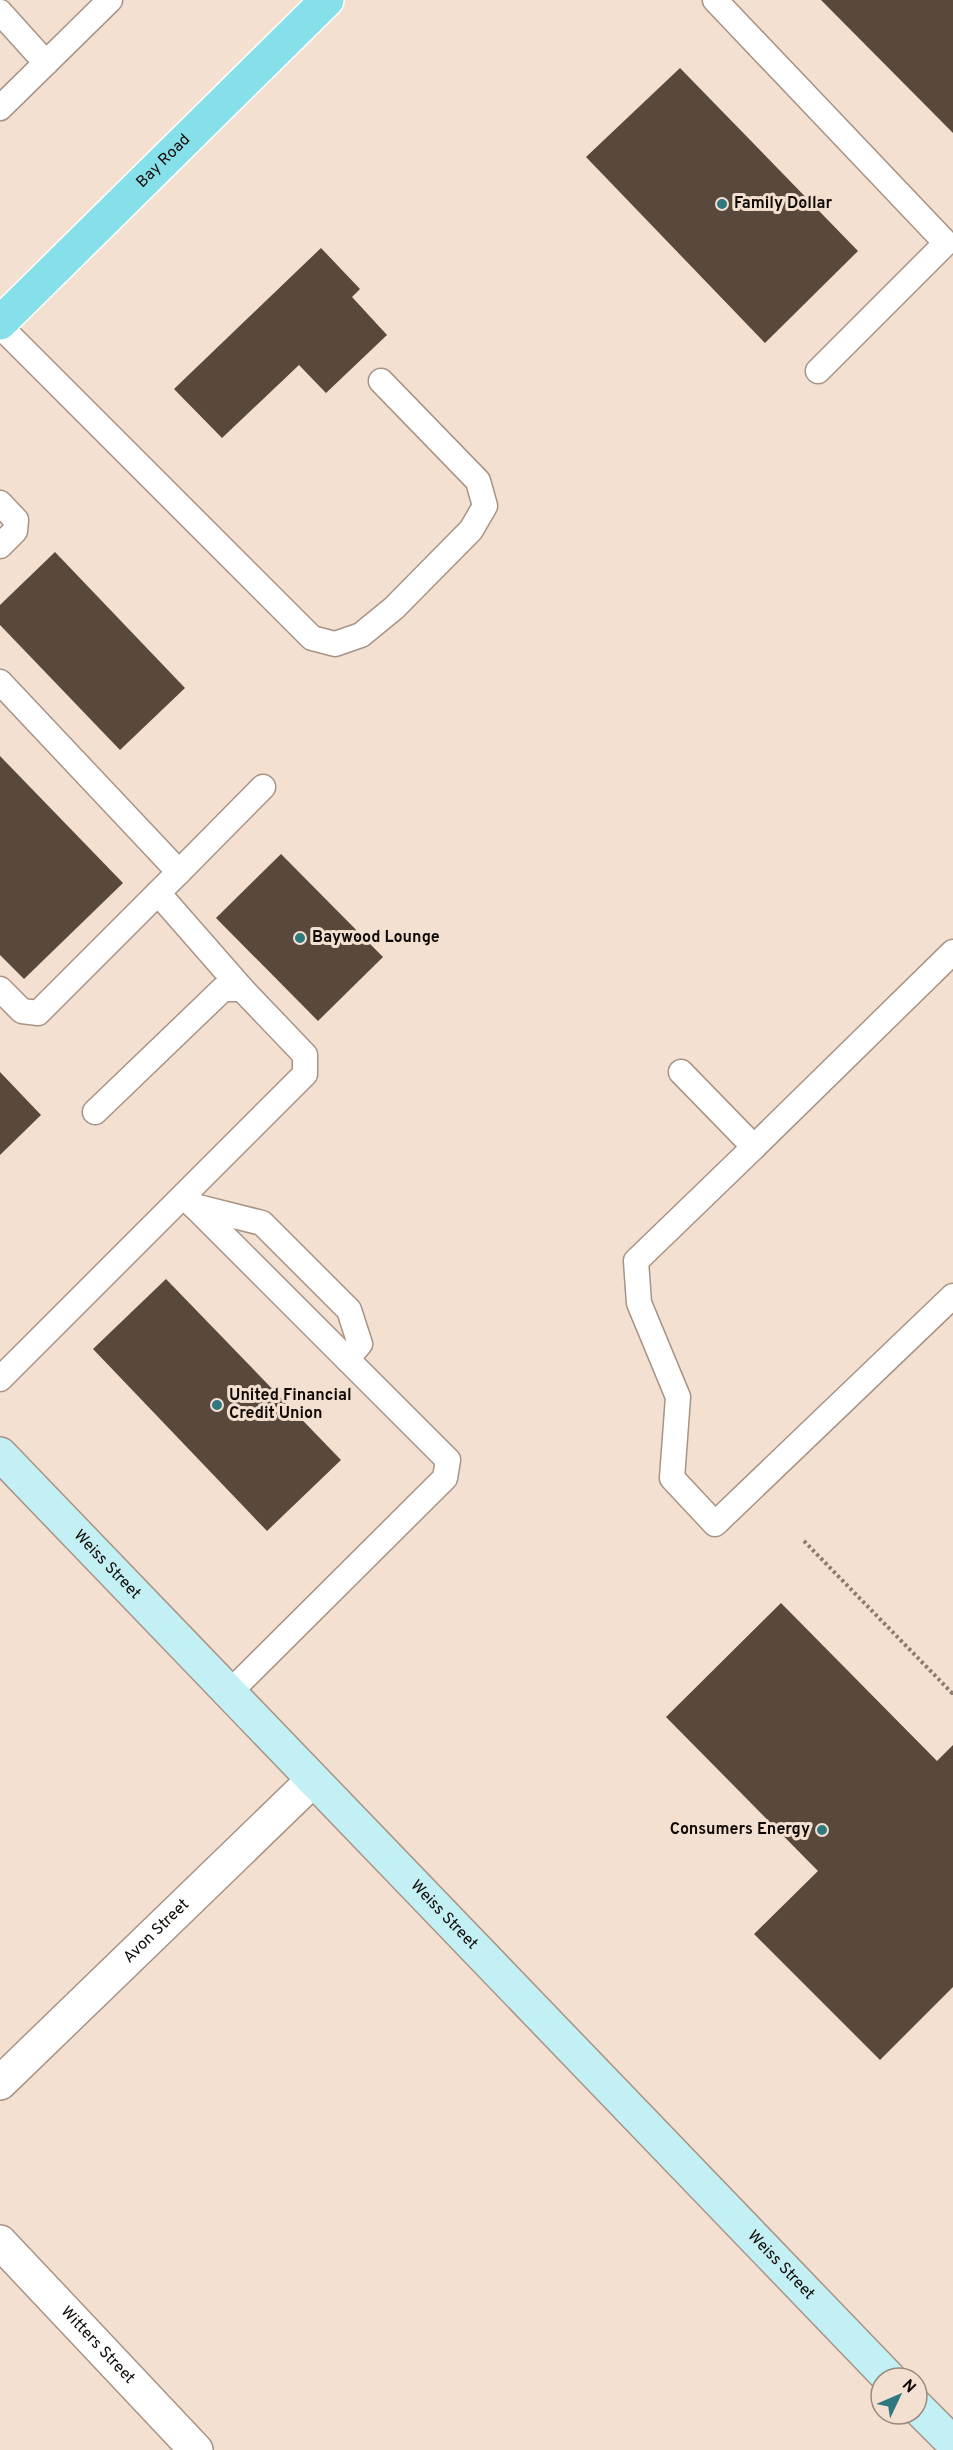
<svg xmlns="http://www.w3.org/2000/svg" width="953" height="2450" font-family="Overpass,sans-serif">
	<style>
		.building { fill: #59483c }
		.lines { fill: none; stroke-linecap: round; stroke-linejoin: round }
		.lane-casing { stroke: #a79486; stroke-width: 27 }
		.street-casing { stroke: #a79486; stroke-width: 36 }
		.secondary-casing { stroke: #a79486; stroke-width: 36 }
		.primary-casing { stroke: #fff; stroke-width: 36 }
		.path { stroke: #897b71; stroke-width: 4; stroke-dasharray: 3 3; stroke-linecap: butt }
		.lane { stroke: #fff; stroke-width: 24 }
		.street { stroke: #fff; stroke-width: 33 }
		.secondary { stroke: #c2f0f4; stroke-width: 33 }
		.primary { stroke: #86e0ea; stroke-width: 33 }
		.poi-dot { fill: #2f7880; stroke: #f4e0d0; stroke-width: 2 }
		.labels { text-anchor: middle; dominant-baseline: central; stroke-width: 6; stroke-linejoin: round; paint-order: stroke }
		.street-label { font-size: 16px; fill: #100a06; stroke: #f4e0d0 }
		.poi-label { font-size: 16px; font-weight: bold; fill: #100a06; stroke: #f4e0d0; text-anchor: start }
	</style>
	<rect width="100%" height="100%" fill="#f4e0d0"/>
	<!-- building -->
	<g class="building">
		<polygon points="821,0 953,0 953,133"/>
		<polygon points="680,68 858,251 765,343 586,157"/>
		<polygon points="321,248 360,289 352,297 387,335 326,393 299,365 222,438 174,389"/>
		<polygon points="55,552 185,688 120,750 0,625 0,605"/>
		<polygon points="0,756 123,883 24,979 0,955"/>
		<polygon points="281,854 383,957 318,1021 216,918"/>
		<polygon points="0,1072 41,1115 0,1155"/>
		<polygon points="166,1279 341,1460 267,1531 93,1349"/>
		<polygon points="781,1603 937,1761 953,1745 953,1987 880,2060 754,1934 818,1871 666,1717"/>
	</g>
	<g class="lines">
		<defs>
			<g id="lane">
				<polyline points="715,0 946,243 818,371"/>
				<polyline points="0,12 46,63"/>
				<polyline points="0,108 110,0"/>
				<polyline points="0,326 312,638 335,644 361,635 394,608 471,530 485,506 478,481 381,381"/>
				<polyline points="0,503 16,520 15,531 0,546"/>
				<polyline points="0,682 179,872 263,787"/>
				<polyline points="158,893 242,989"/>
				<polyline points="0,989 22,1011 38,1013 179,872"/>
				<polyline points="681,1072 754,1147 636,1261 639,1303 678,1397 672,1478 715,1524 953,1296"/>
				<polyline points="754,1147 953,952"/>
				<polyline points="184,1196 448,1460 445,1478 229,1693"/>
				<polyline points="194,1206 262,1223 349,1310 360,1344 347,1359"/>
				<polyline points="0,1379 305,1074 305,1055 242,989 223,989 95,1112"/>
			</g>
			<g id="street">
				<path id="s1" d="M 0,2083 L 313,1780"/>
				<path id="s2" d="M 0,2242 L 196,2450"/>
			</g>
			<g id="secondary">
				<path id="s3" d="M 0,1454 L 889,2378"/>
				<polyline points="917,2407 953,2443"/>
			</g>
			<g id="primary">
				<path id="s4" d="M 0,323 L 327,0"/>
			</g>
		</defs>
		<!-- lane casing -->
		<use href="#lane" class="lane-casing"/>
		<!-- street casing -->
		<use href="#street" class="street-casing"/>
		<!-- secondary casing -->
		<use href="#secondary" class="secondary-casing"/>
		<!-- primary casing -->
		<use href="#primary" class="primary-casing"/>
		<!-- path -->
		<polyline class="path" points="804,1541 952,1693 953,1692"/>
		<!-- lane -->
		<use href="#lane" class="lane"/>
		<!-- street -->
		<use href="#street" class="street"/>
		<!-- secondary -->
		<use href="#secondary" class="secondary"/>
		<!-- primary -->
		<use href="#primary" class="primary"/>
	</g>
	<!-- markers -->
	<g class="poi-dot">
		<circle cx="722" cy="204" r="6"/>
		<circle cx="300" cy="938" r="6"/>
		<circle cx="217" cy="1405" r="6"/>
		<circle cx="822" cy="1830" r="6"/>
	</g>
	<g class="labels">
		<!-- street labels -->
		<g class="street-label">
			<text stroke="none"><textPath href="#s4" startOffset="230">Bay Road</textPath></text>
			<text stroke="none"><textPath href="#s3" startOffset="154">Weiss Street</textPath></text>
			<text stroke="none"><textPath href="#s3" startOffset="640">Weiss Street</textPath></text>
			<text stroke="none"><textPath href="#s1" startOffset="218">Avon Street</textPath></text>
			<text stroke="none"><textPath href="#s3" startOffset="1126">Weiss Street</textPath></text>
			<text stroke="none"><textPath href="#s2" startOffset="142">Witters Street</textPath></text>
		</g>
		<!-- poi labels -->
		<g class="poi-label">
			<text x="734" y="204">Family Dollar</text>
			<text x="312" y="938">Baywood Lounge</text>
			<text x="229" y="1396">United Financial<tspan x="229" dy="18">Credit Union</tspan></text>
			<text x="810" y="1830" text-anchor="end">Consumers Energy</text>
		</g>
	</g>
	<!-- north arrow -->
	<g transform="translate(899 2396) rotate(46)"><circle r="28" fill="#f4e0d0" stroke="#998a7f" stroke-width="1.5"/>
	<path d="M0-4.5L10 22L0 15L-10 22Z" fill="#2f7880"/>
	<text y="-9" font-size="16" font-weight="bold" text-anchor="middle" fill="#100a06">N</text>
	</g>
</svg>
